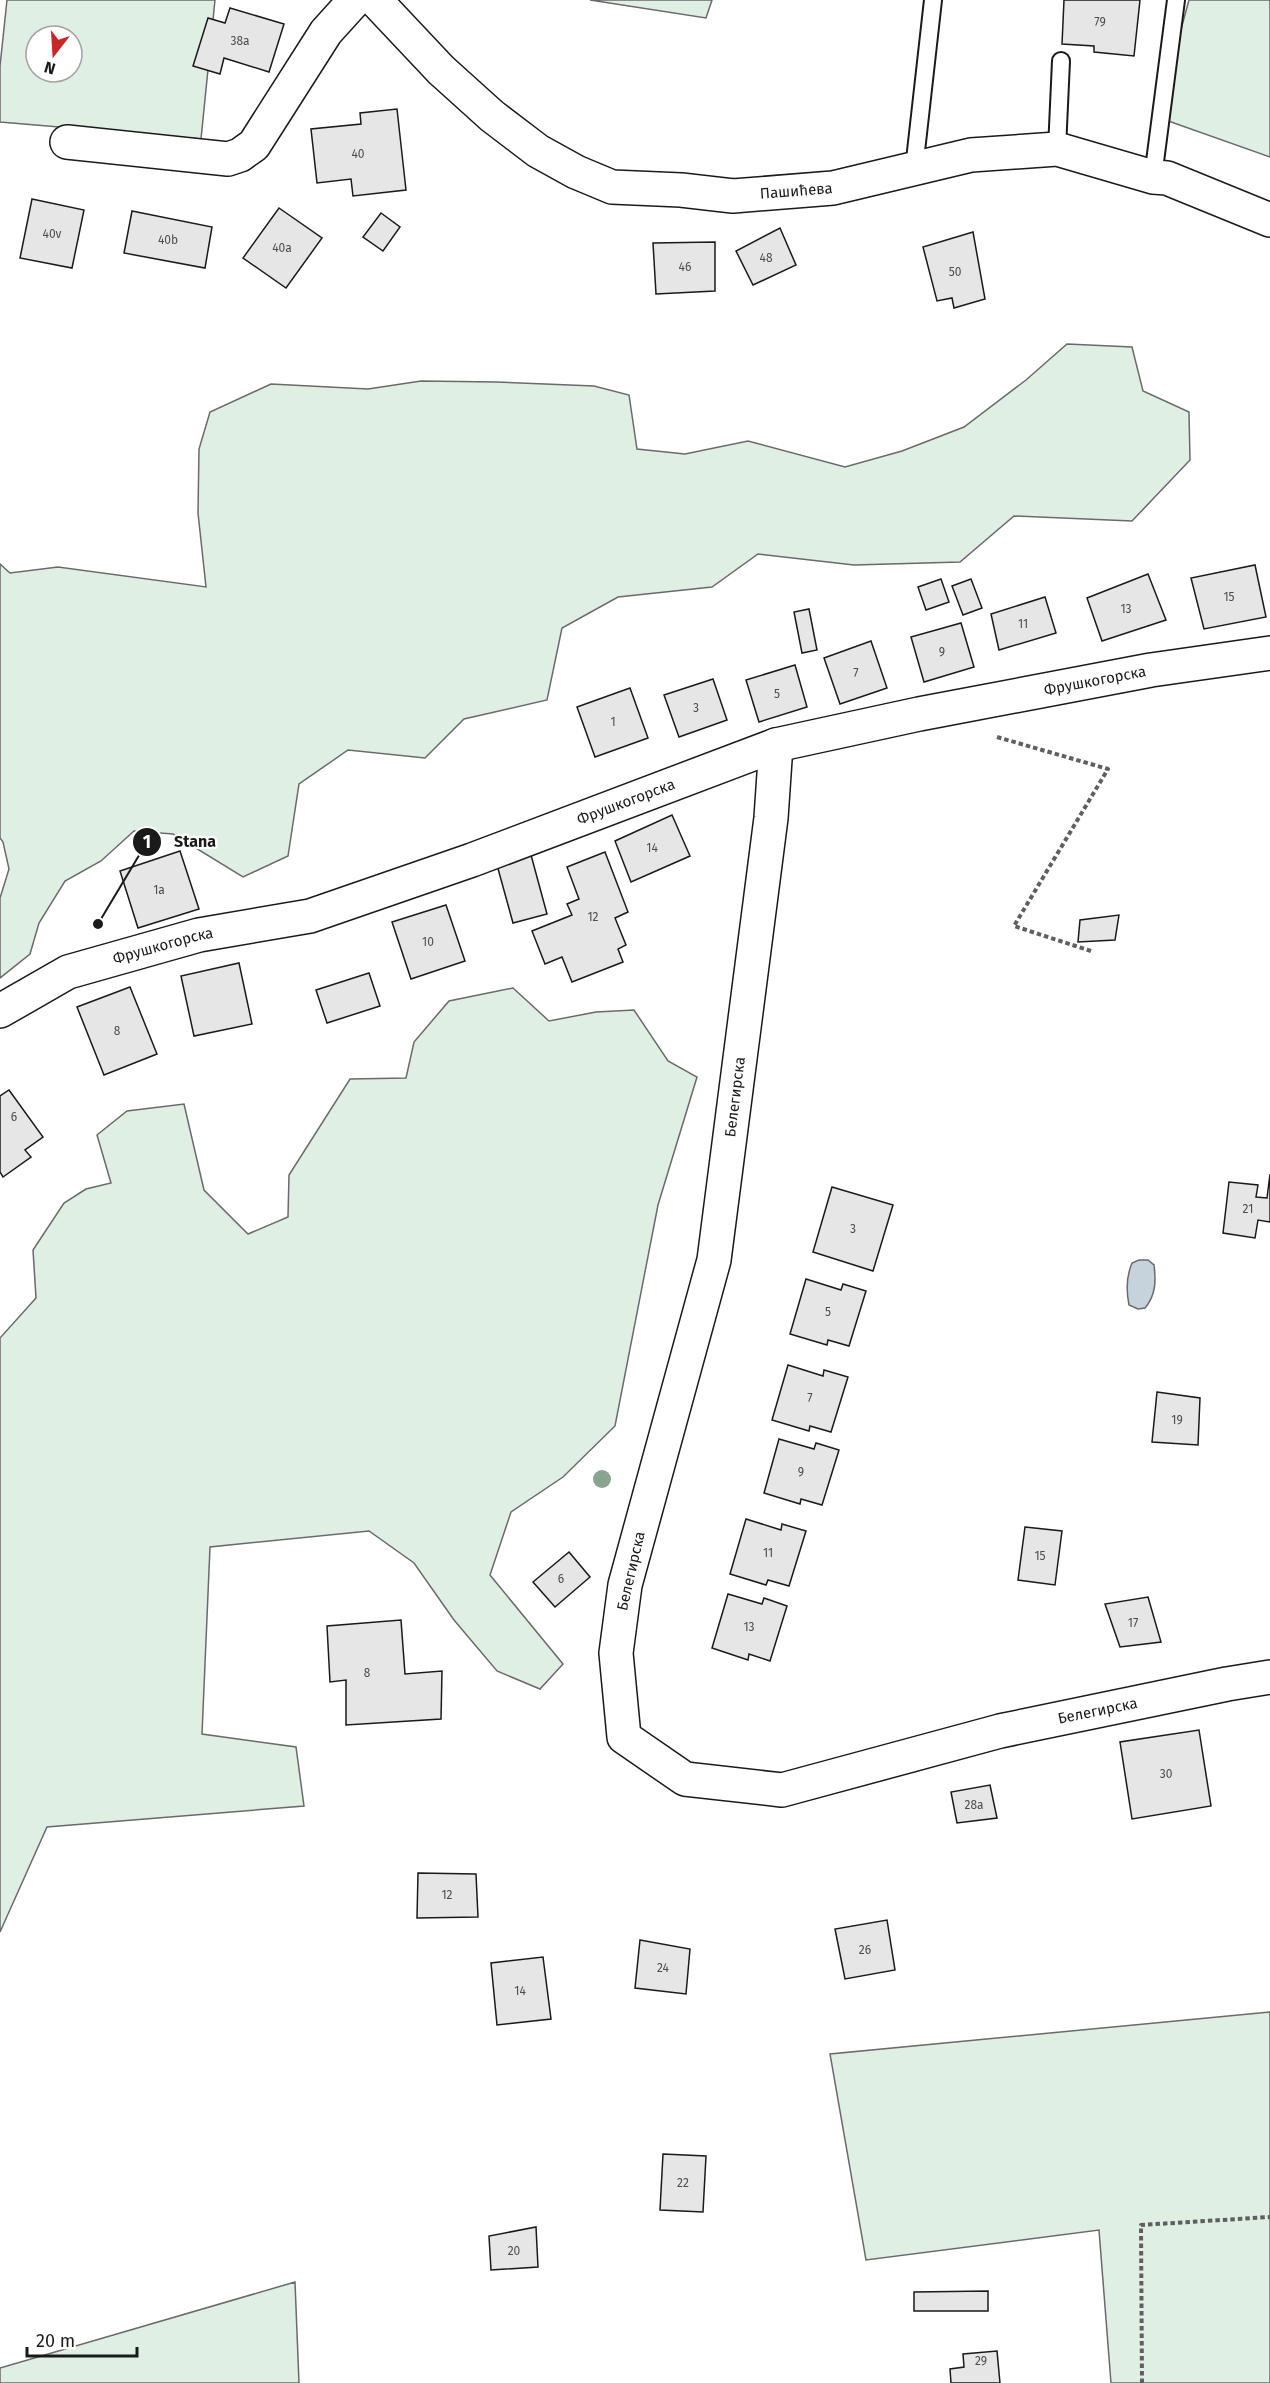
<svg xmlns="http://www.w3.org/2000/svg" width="1270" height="2383" font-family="'Fira Sans',sans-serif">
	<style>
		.green { fill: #e0efe3; stroke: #6a6a6a; stroke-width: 1.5; fill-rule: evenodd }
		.water { fill: #c6d2dc; stroke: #6a6a6a; stroke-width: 1.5 }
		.building { fill: #e6e6e6; stroke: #1a1a1a; stroke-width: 1.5 }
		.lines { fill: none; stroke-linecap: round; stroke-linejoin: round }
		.lane-casing { stroke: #1a1a1a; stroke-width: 20 }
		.street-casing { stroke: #1a1a1a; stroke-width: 36 }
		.path { stroke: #5f5f5f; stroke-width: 4; stroke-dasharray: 4.5 3; stroke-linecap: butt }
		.lane { stroke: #fff; stroke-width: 16 }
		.street { stroke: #fff; stroke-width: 33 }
		.tree { fill: #8aa48f }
		.labels { text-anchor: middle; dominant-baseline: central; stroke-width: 4.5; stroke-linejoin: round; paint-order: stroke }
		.number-label { font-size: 12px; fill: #4d4d4d }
		.street-label { font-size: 15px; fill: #1a1a1a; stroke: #fff }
		.leader { fill: none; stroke: #1a1a1a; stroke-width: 2 }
		.callout-dot { fill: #1a1a1a; stroke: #fff; stroke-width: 2 }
		.mark-label { font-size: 18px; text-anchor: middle; font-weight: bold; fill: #fff }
		.callout-label { font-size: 16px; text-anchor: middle; font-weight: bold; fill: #1a1a1a; stroke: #fff; stroke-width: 4.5; stroke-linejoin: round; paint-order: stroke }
	</style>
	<rect width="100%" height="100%" fill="#fff"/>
	<!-- green -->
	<g class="green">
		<path d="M 7,0 L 215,0 L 201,139 L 0,122 L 0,66 ZM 36,36 L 72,36 L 72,72 L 36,72 Z"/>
		<polygon points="590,0 712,0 706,18"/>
		<polygon points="1189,0 1270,0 1270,157 1157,117"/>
		<polygon points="1067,344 1132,347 1143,391 1189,412 1190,460 1132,521 1014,516 960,562 854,565 758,554 712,587 618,597 562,628 547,700 464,719 425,758 348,750 299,784 288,856 243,877 173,834 134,831 101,861 65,881 39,923 30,954 0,978 0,898 9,869 3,842 0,838 0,564 10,573 58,567 206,587 198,513 199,449 210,412 271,384 368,389 421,381 496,382 594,386 629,395 637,449 685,454 748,441 845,467 902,451 964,427 1026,380"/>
		<polygon points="513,988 549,1021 596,1012 634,1010 668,1061 697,1077 658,1205 615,1426 563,1477 511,1512 490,1575 563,1664 540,1689 497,1671 454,1620 414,1563 369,1531 210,1547 202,1734 296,1747 304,1806 47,1827 0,1932 0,1338 36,1298 33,1250 64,1203 86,1189 111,1183 97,1135 127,1111 184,1104 204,1190 248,1234 288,1217 289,1175 350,1079 406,1078 414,1042 449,1001"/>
		<polygon points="1270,2012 1270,2383 1111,2383 1099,2230 866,2260 830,2054"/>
		<polygon points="295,2282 299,2383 0,2383 0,2368"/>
	</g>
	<!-- water -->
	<path class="water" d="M 1139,1260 L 1148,1260 L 1154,1265 C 1156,1281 1156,1295 1145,1308 L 1138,1309 L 1129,1305 C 1126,1290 1126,1277 1132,1263 Z"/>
	<!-- building -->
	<g class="building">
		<polygon points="1064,0 1140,0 1134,56 1094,52 1094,46 1062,44"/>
		<polygon points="230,8 284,24 269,72 224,58 220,74 193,66 208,18 225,23"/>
		<polygon points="397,109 406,190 353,196 351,179 317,183 311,129 361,124 360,113"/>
		<polygon points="32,199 84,210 72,268 20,258"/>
		<polygon points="279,208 322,238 286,288 243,258"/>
		<polygon points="132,211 212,227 205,268 124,253"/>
		<polygon points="381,213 400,227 383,251 363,237"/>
		<polygon points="780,228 796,265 753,285 736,251"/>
		<polygon points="973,232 985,299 954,308 952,298 937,301 923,247"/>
		<polygon points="715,242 715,291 656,294 653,243"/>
		<polygon points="1255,565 1266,617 1204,629 1191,578"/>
		<polygon points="1148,574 1166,620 1102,641 1087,598"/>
		<polygon points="941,579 949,602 926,610 918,587"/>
		<polygon points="971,579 982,608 963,615 952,586"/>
		<polygon points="1045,597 1056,633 999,650 991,614"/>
		<polygon points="809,609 817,650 802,653 794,612"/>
		<polygon points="961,623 974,667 924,682 911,637"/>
		<polygon points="871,641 887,688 840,704 824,658"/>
		<polygon points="795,665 807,707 759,722 746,680"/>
		<polygon points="713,679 727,720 679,737 664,695"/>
		<polygon points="630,688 648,738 595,757 577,707"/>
		<polygon points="672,815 690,856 631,882 615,841"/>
		<polygon points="180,851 199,909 138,928 120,871"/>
		<polygon points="605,852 628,912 615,918 626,945 618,949 623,962 572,982 562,957 545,964 532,931 572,915 567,904 579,899 567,867"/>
		<polygon points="531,855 547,914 513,923 497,865"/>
		<polygon points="446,905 465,961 411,979 392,922"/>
		<polygon points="1119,915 1115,940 1078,942 1080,920"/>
		<polygon points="239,963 252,1024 194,1036 181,976"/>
		<polygon points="369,973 380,1006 327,1023 316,990"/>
		<polygon points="130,987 157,1054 104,1075 77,1007"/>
		<polygon points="9,1090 43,1137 25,1150 31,1157 3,1177 0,1172 0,1096"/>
		<polygon points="1270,1174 1270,1222 1258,1220 1255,1238 1223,1233 1229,1182 1258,1185 1256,1197 1267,1198"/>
		<polygon points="832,1187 893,1205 873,1271 813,1252"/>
		<polygon points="806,1279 841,1290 843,1284 866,1291 849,1346 828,1340 827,1345 790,1334"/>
		<polygon points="788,1365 823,1376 824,1370 848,1377 831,1432 810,1426 809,1431 772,1420"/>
		<polygon points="1157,1392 1200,1398 1198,1445 1152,1442"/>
		<polygon points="779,1439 814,1449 816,1443 839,1450 822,1505 801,1499 800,1504 764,1493"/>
		<polygon points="746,1519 781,1530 782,1524 806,1531 789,1586 768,1580 766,1585 730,1574"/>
		<polygon points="1025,1527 1062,1531 1055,1585 1018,1580"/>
		<polygon points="569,1552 590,1577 555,1607 533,1582"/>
		<polygon points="728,1594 762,1604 764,1598 787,1606 770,1661 749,1654 748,1660 712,1648"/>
		<polygon points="1148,1597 1161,1642 1120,1647 1105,1604"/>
		<polygon points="401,1620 405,1674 442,1671 441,1719 346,1725 346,1680 330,1682 327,1626"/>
		<polygon points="1199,1730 1211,1806 1132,1819 1120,1742"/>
		<polygon points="990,1785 997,1818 957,1823 951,1792"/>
		<polygon points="418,1873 476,1874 478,1917 417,1918"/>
		<polygon points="887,1920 895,1970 845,1979 835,1929"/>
		<polygon points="640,1940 690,1949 686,1994 635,1988"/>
		<polygon points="543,1957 551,2019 497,2025 491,1963"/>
		<polygon points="663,2154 706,2156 703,2212 660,2210"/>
		<polygon points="536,2227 538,2267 491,2270 489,2236"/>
		<polygon points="988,2291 988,2311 914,2311 914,2292"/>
		<polygon points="997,2351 1000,2383 951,2383 950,2369 964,2367 963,2354"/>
	</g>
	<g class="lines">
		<defs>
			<g id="lane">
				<polyline points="1057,149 1061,61"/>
				<polyline points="914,169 933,0"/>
				<polyline points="1153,177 1176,0"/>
			</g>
			<g id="street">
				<path id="s1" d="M 375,0 L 441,70 L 492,116 L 538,151 L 576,172 L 612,187 L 681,190 L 733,196 L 833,188 L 971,155 L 1057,149 L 1153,177 L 1167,178 L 1270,220"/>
				<polyline points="67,142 228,159 240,155 254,145 326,32 355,0"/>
				<path id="s2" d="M 776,745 L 771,818 L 714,1260 L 625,1585 L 616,1653 L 624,1737 L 685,1779 L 782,1790 L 1000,1731 L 1227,1684 L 1270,1677"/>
				<path id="s3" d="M 0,1011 L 68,972 L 199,935 L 310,916 L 472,860 L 776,745 L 919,714 L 1151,670 L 1270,653"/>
			</g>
		</defs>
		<!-- lane casing -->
		<use href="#lane" class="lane-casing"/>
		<!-- street casing -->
		<use href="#street" class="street-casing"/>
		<!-- path -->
		<g class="path">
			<polyline points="997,737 1108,769 1014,926 1091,951"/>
			<polyline points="1142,2383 1141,2225 1270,2217"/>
		</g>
		<!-- lane -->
		<use href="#lane" class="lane"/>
		<!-- street -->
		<use href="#street" class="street"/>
	</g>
	<!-- trees -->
	<circle class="tree" cx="602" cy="1479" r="9"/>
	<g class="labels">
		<!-- number labels -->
		<g class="number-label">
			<text x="1100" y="22">79</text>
			<text x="240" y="41">38a</text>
			<text x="358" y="154">40</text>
			<text x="52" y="234">40v</text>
			<text x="168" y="240">40b</text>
			<text x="282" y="248">40a</text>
			<text x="766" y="258">48</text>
			<text x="685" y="267">46</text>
			<text x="955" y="272">50</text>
			<text x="1229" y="597">15</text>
			<text x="1126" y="609">13</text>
			<text x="1023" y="624">11</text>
			<text x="942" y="652">9</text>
			<text x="856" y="673">7</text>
			<text x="777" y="694">5</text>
			<text x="696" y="708">3</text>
			<text x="613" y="722">1</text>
			<text x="652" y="848">14</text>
			<text x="159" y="890">1a</text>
			<text x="593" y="917">12</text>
			<text x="428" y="942">10</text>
			<text x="117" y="1031">8</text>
			<text x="14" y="1117">6</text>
			<text x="1248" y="1209">21</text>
			<text x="853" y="1229">3</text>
			<text x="828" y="1312">5</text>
			<text x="810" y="1398">7</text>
			<text x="1177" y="1420">19</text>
			<text x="801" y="1472">9</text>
			<text x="768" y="1553">11</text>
			<text x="1040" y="1556">15</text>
			<text x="561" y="1579">6</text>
			<text x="1133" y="1623">17</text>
			<text x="749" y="1627">13</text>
			<text x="367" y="1673">8</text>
			<text x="1166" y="1774">30</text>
			<text x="974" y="1805">28a</text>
			<text x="447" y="1895">12</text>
			<text x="865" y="1950">26</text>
			<text x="663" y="1968">24</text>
			<text x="520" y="1991">14</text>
			<text x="683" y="2183">22</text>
			<text x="514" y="2251">20</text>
			<text x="981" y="2361">29</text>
		</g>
		<!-- street labels -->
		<g class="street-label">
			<text stroke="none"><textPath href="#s1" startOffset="490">Пашићева</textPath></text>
			<text stroke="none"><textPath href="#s3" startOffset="1149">Фрушкогорска</textPath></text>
			<text stroke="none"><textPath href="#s3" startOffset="663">Фрушкогорска</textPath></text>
			<text stroke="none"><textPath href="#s3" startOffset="177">Фрушкогорска</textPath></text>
			<text transform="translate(735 1097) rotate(-83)">Белегирска</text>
			<text transform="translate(631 1571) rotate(-77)">Белегирска</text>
			<text stroke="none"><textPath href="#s2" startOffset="1506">Белегирска</textPath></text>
		</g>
	</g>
	<!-- callouts -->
	<path class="leader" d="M98 924L147 842"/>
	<g class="callout-dot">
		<circle cx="98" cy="924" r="6"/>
		<circle cx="147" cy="842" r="15"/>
	</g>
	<g class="mark-label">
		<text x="147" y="848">1</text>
	</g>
	<g class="callout-label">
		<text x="195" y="847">Stana</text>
	</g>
	<!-- north arrow -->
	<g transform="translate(54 54) rotate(197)"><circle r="28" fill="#ffffff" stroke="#a3a3a3" stroke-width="1.5"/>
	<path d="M0-4.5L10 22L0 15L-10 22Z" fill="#c62828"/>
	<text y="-9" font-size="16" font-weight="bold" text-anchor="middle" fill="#1a1a1a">N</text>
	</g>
	<!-- scale -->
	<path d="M27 2347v9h110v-9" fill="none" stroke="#1a1a1a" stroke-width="3"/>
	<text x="36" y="2347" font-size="18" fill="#1a1a1a" stroke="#ffffff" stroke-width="4.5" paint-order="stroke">20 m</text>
</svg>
